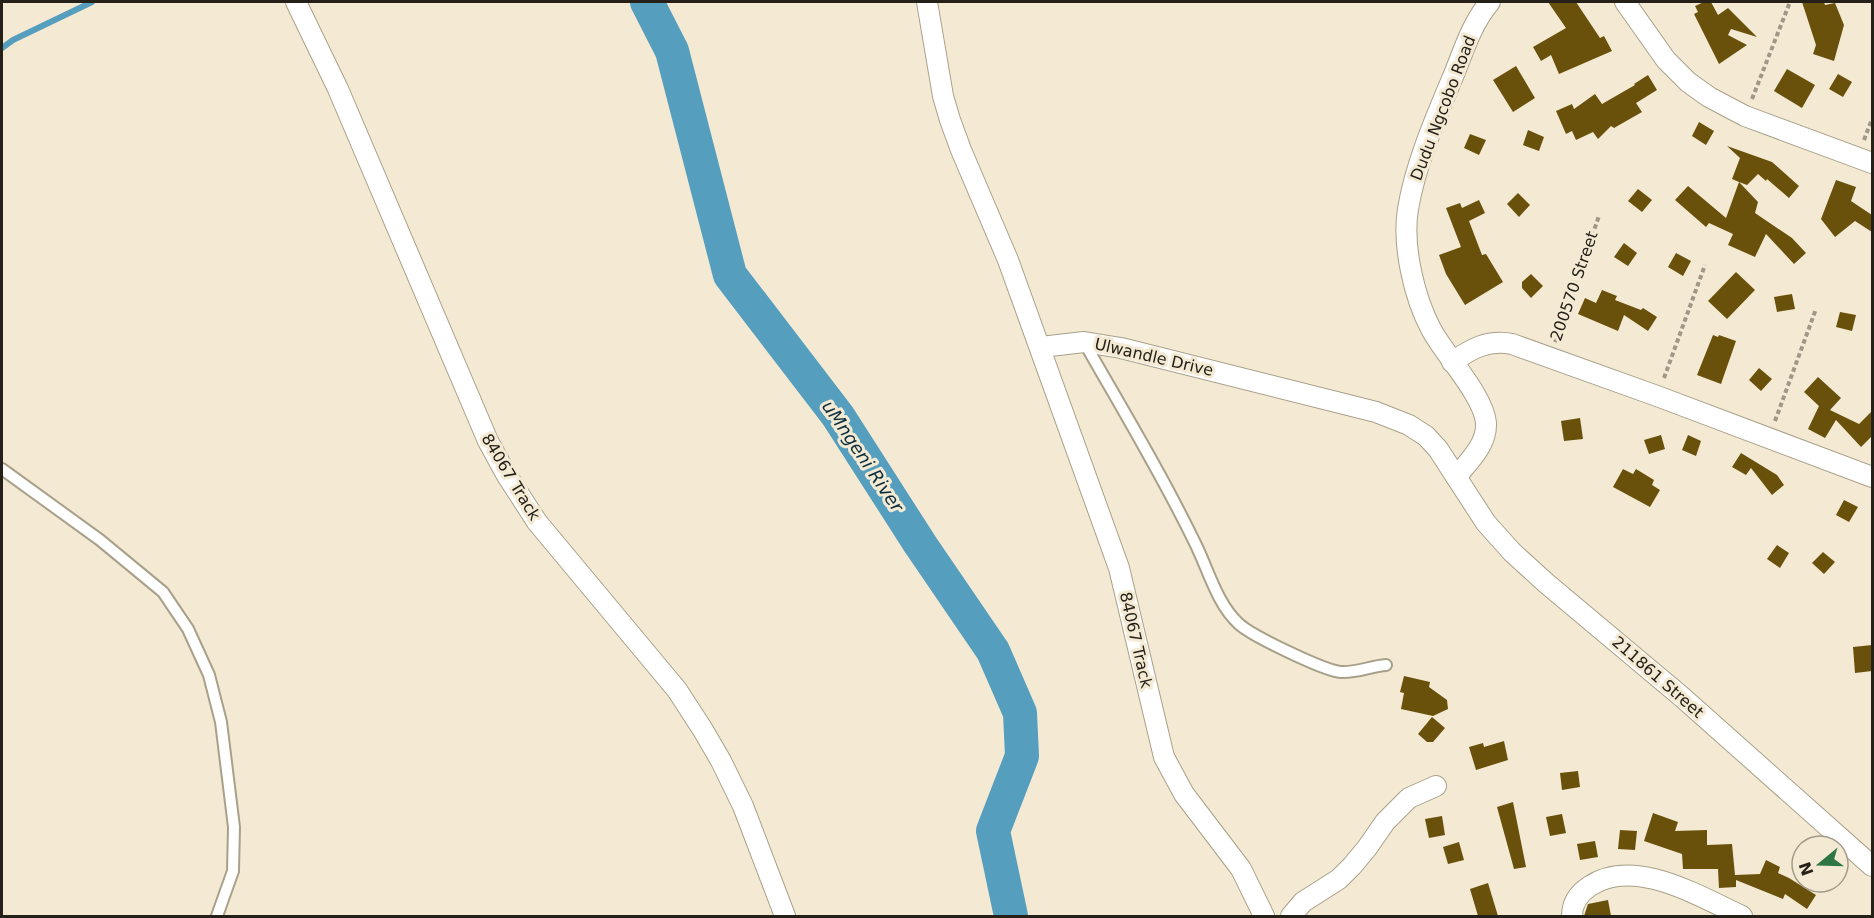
<svg xmlns="http://www.w3.org/2000/svg" width="1874" height="918" font-family="'DejaVu Sans',sans-serif">
	<style>
		.lines { fill: none; stroke-linecap: round; stroke-linejoin: round }
		.stream { stroke: #569ebe; stroke-width: 6 }
		.river { stroke: #569ebe; stroke-width: 34 }
		.building { fill: #69510b }
		.service-casing { stroke: #a9a08a; stroke-width: 14 }
		.minor-casing { stroke: #a9a08a; stroke-width: 22 }
		.path { stroke: #9f9787; stroke-width: 4; stroke-dasharray: 4.5 3; stroke-linecap: butt }
		.service { stroke: #fff; stroke-width: 10 }
		.minor { stroke: #fff; stroke-width: 20 }
		.labels { text-anchor: middle; dominant-baseline: central; stroke-width: 6; stroke-linejoin: round; paint-order: stroke }
		.street-label { font-size: 16px; fill: #252119; stroke: #f4ead4 }
		.water-label { font-size: 18px; font-style: italic; fill: #0b2e3c; stroke: #f4ead4 }
	</style>
	<rect width="100%" height="100%" fill="#f4ead4"/>
	<g class="lines">
		<!-- stream -->
		<polyline class="stream" points="2,48 13,40 92,2"/>
		<!-- river -->
		<polyline class="river" points="647,2 672,51 730,275 838,416 920,544 993,651 1020,713 1022,756 993,831 1011,916"/>
	</g>
	<!-- building -->
	<g class="building">
		<polygon points="1548,2 1576,2 1600,38 1604,36 1612,51 1559,74 1551,55 1541,61 1533,47 1566,28"/>
		<polygon points="1704,2 1711,2 1718,15 1728,8 1757,37 1731,29 1728,35 1747,45 1719,64 1694,14 1698,12 1695,6"/>
		<polygon points="1802,2 1824,2 1825,5 1835,3 1844,25 1834,61 1813,54 1816,45"/>
		<polygon points="1516,66 1535,98 1513,112 1493,80"/>
		<polygon points="1787,69 1815,85 1802,108 1774,91"/>
		<polygon points="1838,74 1852,82 1843,97 1829,89"/>
		<polygon points="1648,75 1657,90 1636,103 1642,112 1614,128 1611,126 1598,139 1593,132 1576,140 1572,131 1566,134 1556,111 1572,104 1574,109 1595,94 1602,104 1635,85 1634,84"/>
		<polygon points="1699,122 1714,131 1706,145 1692,136"/>
		<polygon points="1528,130 1544,137 1539,151 1523,145"/>
		<polygon points="1470,134 1486,140 1479,155 1464,148"/>
		<polygon points="1727,146 1772,162 1799,186 1789,198 1767,179 1766,181 1758,174 1747,185 1739,182 1758,202 1755,213 1792,238 1806,253 1794,264 1766,234 1755,257 1728,245 1733,234 1709,223 1706,227 1675,200 1688,186 1726,218 1739,182 1732,179 1740,158"/>
		<polygon points="1836,180 1856,187 1851,201 1872,215 1872,232 1855,221 1835,237 1821,219"/>
		<polygon points="1638,189 1652,200 1642,212 1628,201"/>
		<polygon points="1518,193 1530,205 1519,217 1507,204"/>
		<polygon points="1479,200 1485,213 1469,221 1482,255 1486,254 1503,282 1465,305 1446,274 1439,255 1461,247 1446,208 1460,203 1462,208"/>
		<polygon points="1624,243 1637,253 1628,266 1614,257"/>
		<polygon points="1676,253 1691,261 1683,276 1668,267"/>
		<polygon points="1736,272 1755,290 1727,319 1708,301"/>
		<polygon points="1531,274 1543,286 1531,298 1522,288 1522,282"/>
		<polygon points="1602,290 1617,296 1615,300 1641,310 1643,308 1657,317 1648,331 1624,315 1618,331 1578,314 1585,298 1596,303"/>
		<polygon points="1792,294 1795,309 1777,312 1774,297"/>
		<polygon points="1840,312 1856,315 1852,331 1836,327"/>
		<polygon points="1713,335 1718,337 1719,335 1736,341 1721,384 1697,375"/>
		<polygon points="1759,368 1772,379 1761,391 1749,380"/>
		<polygon points="1818,377 1841,398 1830,410 1859,424 1872,411 1872,436 1861,447 1836,420 1825,438 1808,429 1819,406 1804,392"/>
		<polygon points="1580,418 1583,439 1564,441 1561,421"/>
		<polygon points="1661,435 1665,449 1649,454 1644,440"/>
		<polygon points="1688,435 1701,441 1696,456 1682,450"/>
		<polygon points="1741,453 1777,475 1784,485 1772,495 1751,468 1746,475 1732,467"/>
		<polygon points="1623,469 1633,474 1636,469 1654,480 1652,485 1660,490 1650,507 1613,487"/>
		<polygon points="1844,500 1858,507 1849,522 1836,515"/>
		<polygon points="1777,545 1789,553 1780,568 1767,559"/>
		<polygon points="1823,552 1835,562 1824,574 1812,563"/>
		<polygon points="1872,645 1872,671 1855,673 1853,647"/>
		<polygon points="1404,676 1430,682 1429,687 1447,700 1448,709 1433,716 1401,709 1404,693 1400,692"/>
		<polygon points="1432,717 1445,728 1433,742 1427,742 1418,734"/>
		<polygon points="1504,741 1508,760 1476,770 1469,747 1483,743 1484,747"/>
		<polygon points="1578,771 1580,787 1562,790 1560,773"/>
		<polygon points="1513,802 1526,867 1514,869 1497,807"/>
		<polygon points="1653,813 1678,822 1675,831 1707,830 1707,845 1732,844 1735,875 1760,874 1766,860 1780,867 1778,873 1789,878 1816,895 1807,909 1785,894 1783,899 1736,880 1736,887 1719,888 1718,869 1683,869 1682,854 1644,841"/>
		<polygon points="1562,814 1566,833 1550,836 1546,817"/>
		<polygon points="1442,816 1445,835 1429,838 1425,819"/>
		<polygon points="1620,830 1637,831 1635,850 1618,849"/>
		<polygon points="1595,841 1598,857 1580,860 1577,844"/>
		<polygon points="1459,842 1464,860 1448,864 1443,847"/>
		<polygon points="1488,883 1498,916 1478,916 1470,889"/>
		<polygon points="1608,900 1611,916 1584,916 1588,904"/>
	</g>
	<g class="lines">
		<defs>
			<g id="service">
				<path d="M 1084,342 C 1121,407 1161,473 1194,541 C 1208,568 1216,603 1239,624 C 1252,636 1325,671 1341,672 C 1357,673 1371,666 1386,665"/>
				<polyline points="2,469 100,540 163,592 188,629 209,675 221,722 234,827 233,871 217,916"/>
			</g>
			<g id="minor">
				<polyline points="296,2 338,89 488,441 506,474 537,522 677,690 703,730 721,761 743,806 785,916"/>
				<polyline points="927,2 943,96 950,120 961,150 1008,260 1119,568 1164,757 1184,794 1241,869 1264,916"/>
				<polyline points="1625,2 1666,60 1688,82 1709,97 1745,116 1872,163"/>
				<polyline points="1041,347 1084,342 1121,348 1376,412 1409,425 1426,436 1438,449 1486,523 1512,552 1546,583 1682,697 1872,866"/>
				<path d="M 1452,362 C 1471,349 1488,339 1512,344 L 1657,396 L 1872,477"/>
				<path d="M 1456,477 C 1469,461 1487,445 1486,423 C 1484,396 1444,354 1431,329 C 1414,297 1402,245 1408,209 C 1415,166 1435,119 1452,79 C 1463,53 1471,24 1490,2"/>
				<polyline points="1291,916 1303,902 1339,879 1352,866 1367,848 1385,822 1409,798 1436,786"/>
				<path d="M 1572,916 C 1572,903 1579,893 1590,886 C 1634,856 1700,897 1742,916"/>
			</g>
		</defs>
		<!-- service casing -->
		<use href="#service" class="service-casing"/>
		<!-- minor casing -->
		<use href="#minor" class="minor-casing"/>
		<!-- path -->
		<g class="path">
			<polyline points="1752,99 1790,2"/>
			<polyline points="1864,140 1872,119"/>
			<polyline points="1555,342 1599,216"/>
			<polyline points="1664,378 1705,265"/>
			<polyline points="1775,421 1816,309"/>
		</g>
		<!-- service -->
		<use href="#service" class="service"/>
		<!-- minor -->
		<use href="#minor" class="minor"/>
	</g>
	<g class="labels">
		<!-- street labels -->
		<g class="street-label">
			<text transform="translate(1443 108) rotate(-69)">Dudu Ngcobo Road</text>
			<text transform="translate(1574 286) rotate(-71)">200570 Street</text>
			<text transform="translate(1154 357) rotate(13)">Ulwandle Drive</text>
			<text transform="translate(511 477) rotate(59)">84067 Track</text>
			<text transform="translate(1136 640) rotate(77)">84067 Track</text>
			<text transform="translate(1658 677) rotate(41)">211861 Street</text>
		</g>
		<!-- water labels -->
		<g class="water-label">
			<text transform="translate(863 456) rotate(56)">uMngeni River</text>
		</g>
	</g>
	<!-- border -->
	<rect width="1874" height="918" fill="none" stroke="#252119" stroke-width="6"/>
	<!-- north arrow -->
	<g transform="translate(1820 864) rotate(251)"><circle r="28" fill="#f4ead4" stroke="#a19a89" stroke-width="1.5"/>
	<path d="M0-4.5L10 22L0 15L-10 22Z" fill="#2e7745"/>
	<text y="-9" font-size="16" font-weight="bold" text-anchor="middle" fill="#252119">N</text>
	</g>
</svg>
